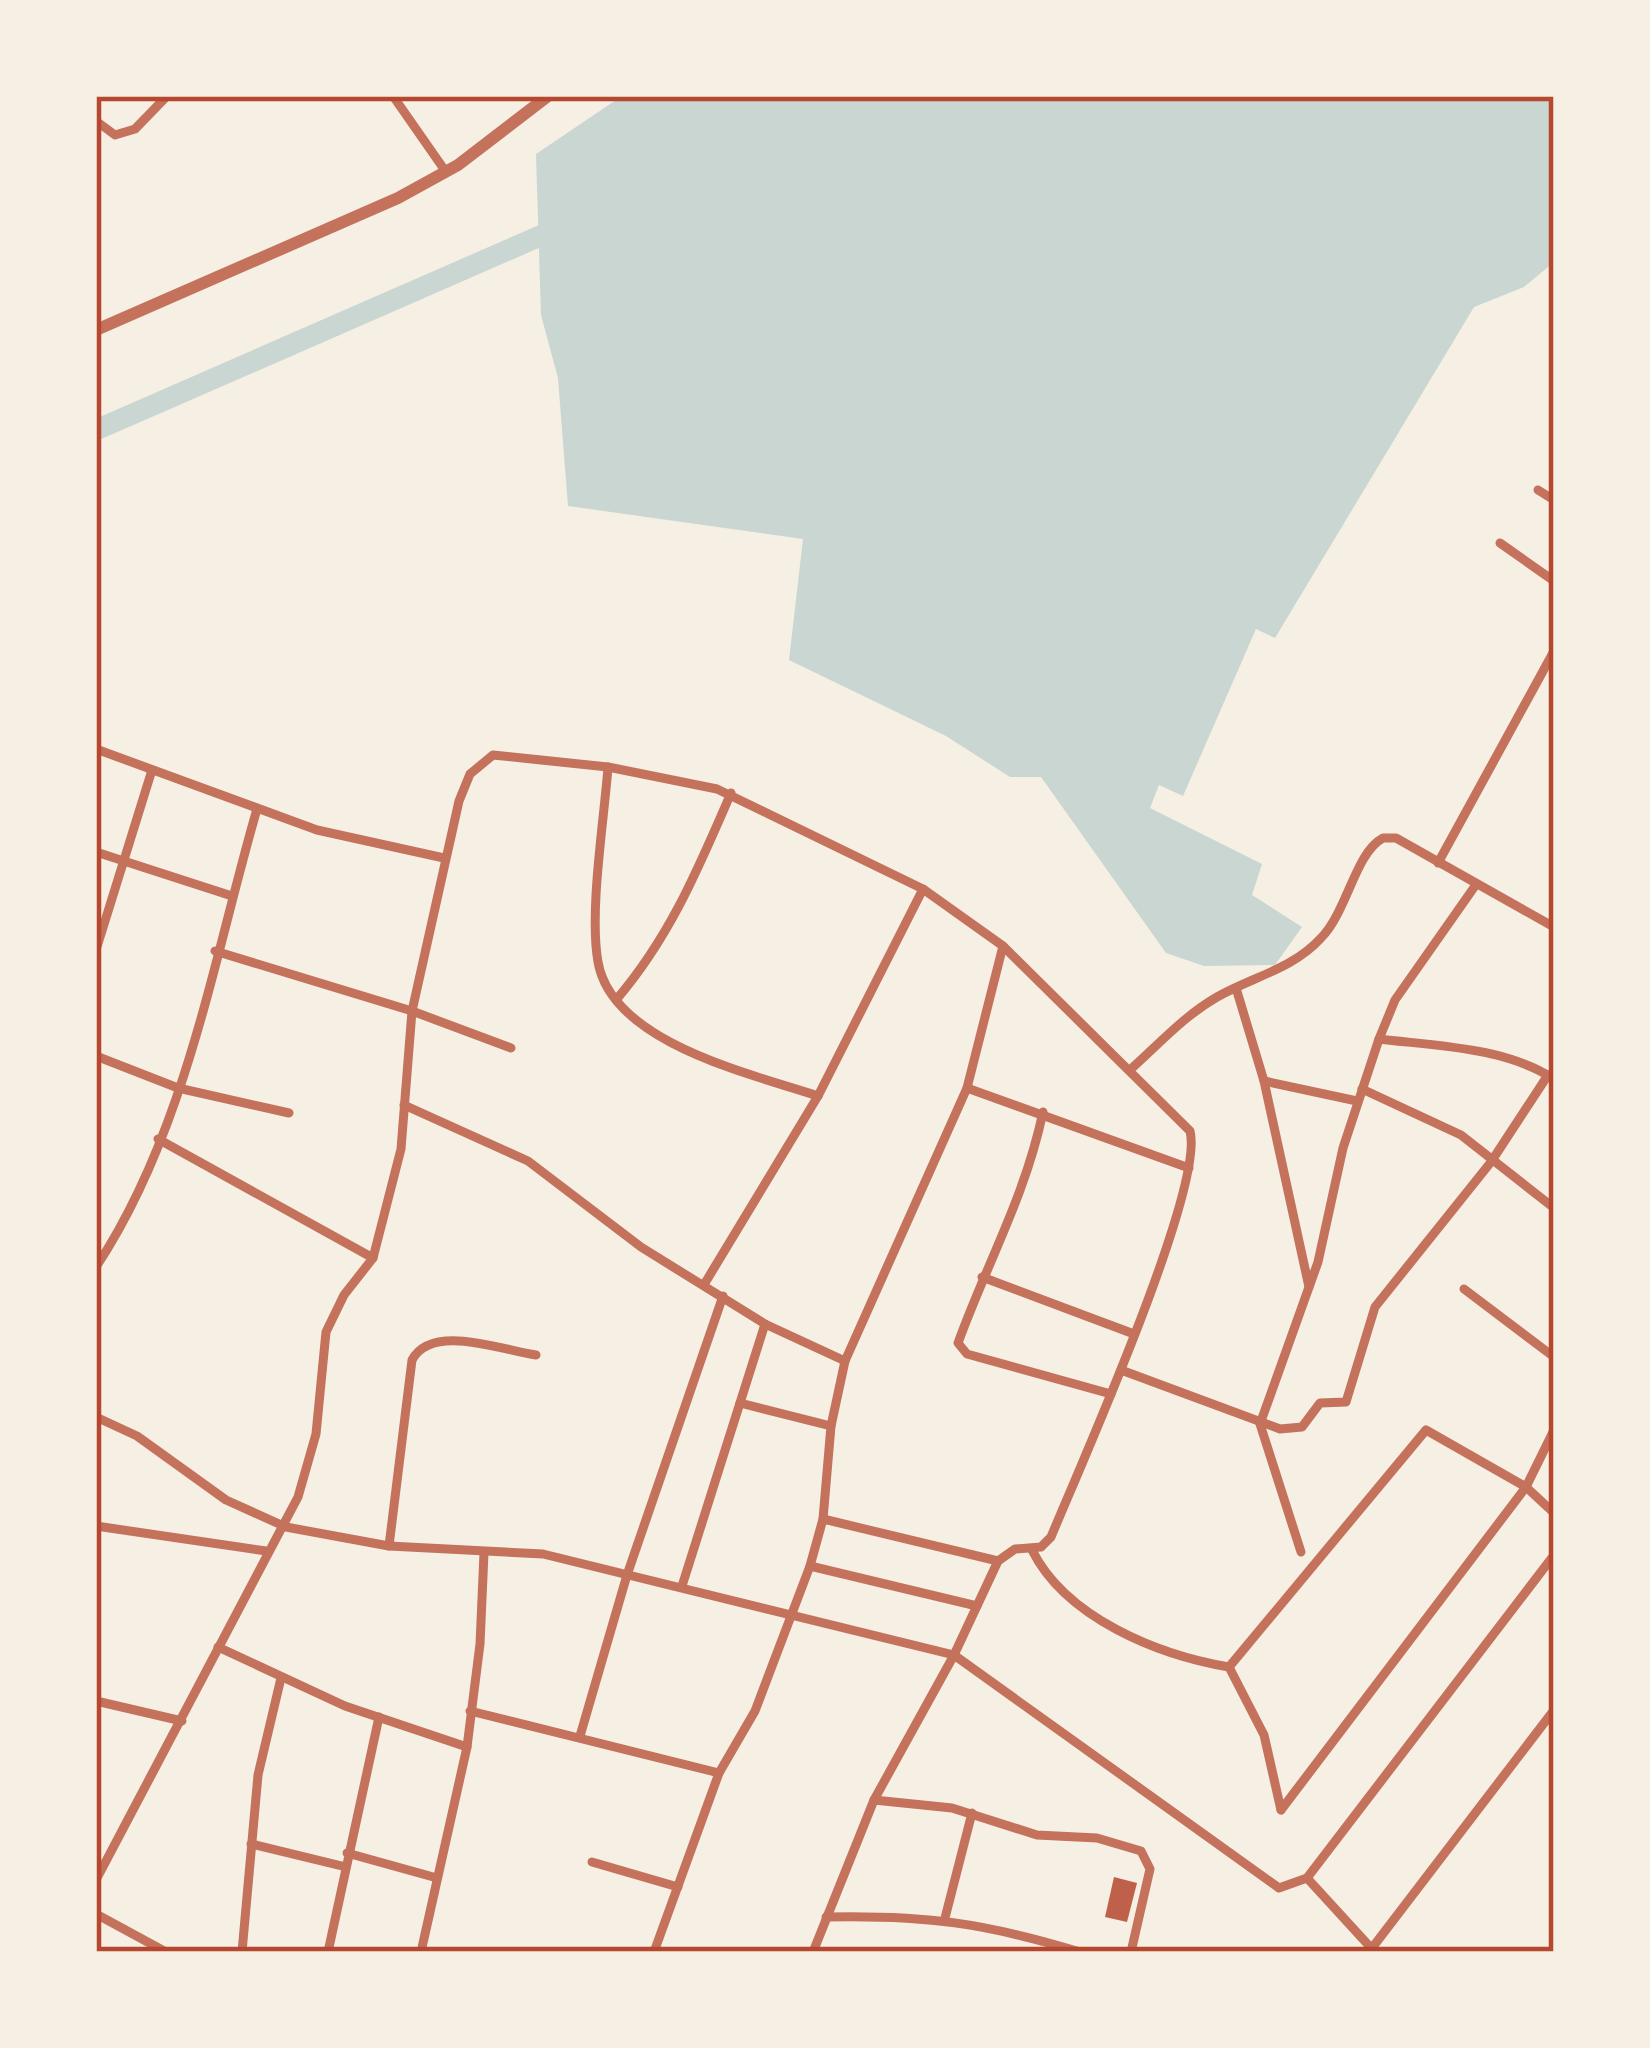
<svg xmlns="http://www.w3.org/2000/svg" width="1650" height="2048" font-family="Commissioner,sans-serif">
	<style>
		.water { fill: #c9d6d2 }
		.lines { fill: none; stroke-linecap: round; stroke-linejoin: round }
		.canal { stroke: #c9d6d2; stroke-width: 21 }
		.building { fill: #bf614a }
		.minor { stroke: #c5725c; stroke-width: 9 }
		.tertiary { stroke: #c5725c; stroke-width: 12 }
		.neatline { fill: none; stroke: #b5482f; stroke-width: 4.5 }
	</style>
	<rect width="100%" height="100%" fill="#f6efe4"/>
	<!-- water -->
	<polygon class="water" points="622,96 1554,96 1554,262 1524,287 1474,307 1275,638 1256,629 1183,796 1159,785 1150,808 1262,864 1252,895 1302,927 1275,965 1204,966 1166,953 1041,777 1010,777 946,736 789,660 803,539 568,506 558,378 541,315 536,154"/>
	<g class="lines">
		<!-- canal -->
		<polyline class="canal" points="96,430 563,226"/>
	</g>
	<!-- building -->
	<polygon class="building" points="1114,1877 1137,1883 1127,1922 1105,1917"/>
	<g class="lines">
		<!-- minor -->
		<g class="minor">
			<polyline points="393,96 446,172"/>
			<polyline points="96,121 115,135 135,129 167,96"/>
			<polyline points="1538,490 1554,500"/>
			<polyline points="1500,543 1554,581"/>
			<polyline points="96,749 317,830 444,858"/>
			<path d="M 608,767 C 604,821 589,911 598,962 C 612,1043 752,1074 818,1096"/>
			<polyline points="96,852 232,896"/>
			<polyline points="1438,863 1554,651"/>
			<polyline points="96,950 152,770"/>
			<polyline points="215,951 412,1011 511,1048"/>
			<polyline points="1236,988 1264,1081 1309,1287"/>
			<path d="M 616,1000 C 670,937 698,869 731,793"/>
			<path d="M 1379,1039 C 1436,1046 1505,1047 1554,1079"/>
			<polyline points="96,1056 178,1088 289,1113"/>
			<path d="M 1131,1069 C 1159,1044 1184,1016 1217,997 C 1252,977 1293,969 1321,938 C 1348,910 1355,853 1383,838 L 1396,838 L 1554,927"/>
			<polyline points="1264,1081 1357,1101"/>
			<polyline points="967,1088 1189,1168"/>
			<polyline points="1362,1089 1461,1135 1554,1208"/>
			<polyline points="404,1105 528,1161 641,1247 765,1324 845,1361"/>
			<path d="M 1043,1112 C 1025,1197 987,1263 958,1343 L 967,1354 L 1111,1394"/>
			<polyline points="158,1139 373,1258"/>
			<path d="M 96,1267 C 185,1133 213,961 257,809"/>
			<polyline points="982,1277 1134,1334"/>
			<polyline points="705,1283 818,1096 923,889"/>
			<polyline points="1464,1289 1554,1357"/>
			<polyline points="1121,1370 1280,1429 1302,1427 1320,1403 1346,1402 1375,1307 1491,1162 1548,1075"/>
			<polyline points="740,1403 831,1426"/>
			<polyline points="96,1417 137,1436 226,1500 286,1527 389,1546 543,1554 954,1655 1279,1888 1307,1878 1554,1555"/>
			<polyline points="823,1519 998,1561"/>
			<polyline points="96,1526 266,1551"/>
			<path d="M 389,1546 L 412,1360 C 432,1323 501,1350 536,1355"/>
			<path d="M 1032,1550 C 1066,1618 1158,1655 1229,1667"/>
			<polyline points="1301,1552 1260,1424 1318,1262 1343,1148 1379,1039 1395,1000 1475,886"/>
			<polyline points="810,1566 977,1606"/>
			<polyline points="682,1586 765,1324"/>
			<polyline points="218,1647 345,1706 467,1747"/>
			<polyline points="96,1701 182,1721"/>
			<polyline points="470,1711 719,1773"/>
			<polyline points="580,1736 627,1575 723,1296"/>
			<polyline points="874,1800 952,1808 1037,1835 1097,1838 1141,1851 1150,1869 1131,1952"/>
			<polyline points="1281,1810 1264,1735 1229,1667 1426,1430 1526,1487 1554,1513"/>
			<polyline points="1281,1810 1526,1487 1554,1430"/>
			<polyline points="251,1844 342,1866"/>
			<polyline points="347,1853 437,1878"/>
			<polyline points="592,1862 678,1887"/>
			<polyline points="1307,1878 1372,1949"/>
			<path d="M 96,1880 L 298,1497 L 316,1434 L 326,1332 L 344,1295 L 373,1258 L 401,1149 L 412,1011 L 459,801 L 470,774 L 493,755 L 608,767 L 717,789 L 923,889 L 1003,946 L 1190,1131 C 1205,1188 1079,1469 1051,1537 L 1041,1547 L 1015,1549 L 998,1561 L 954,1655 L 874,1800 L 813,1952"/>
			<polyline points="96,1914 166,1952"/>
			<path d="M 826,1917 C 926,1915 985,1923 1080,1952"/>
			<polyline points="945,1918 972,1813"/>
			<polyline points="242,1952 258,1775 281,1678"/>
			<polyline points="328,1952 379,1717"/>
			<polyline points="421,1952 467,1747 480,1644 484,1553"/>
			<polyline points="654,1952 719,1773 755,1711 810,1566 823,1519 831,1426 845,1361 967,1088 1003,946"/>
			<polyline points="1369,1952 1554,1710"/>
		</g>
		<!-- tertiary -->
		<polyline class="tertiary" points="96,330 398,198 458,165 548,96"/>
	</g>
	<!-- border -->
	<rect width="1650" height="2048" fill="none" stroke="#f6efe4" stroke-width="198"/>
	<rect x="99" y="99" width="1452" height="1850" class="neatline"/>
</svg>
